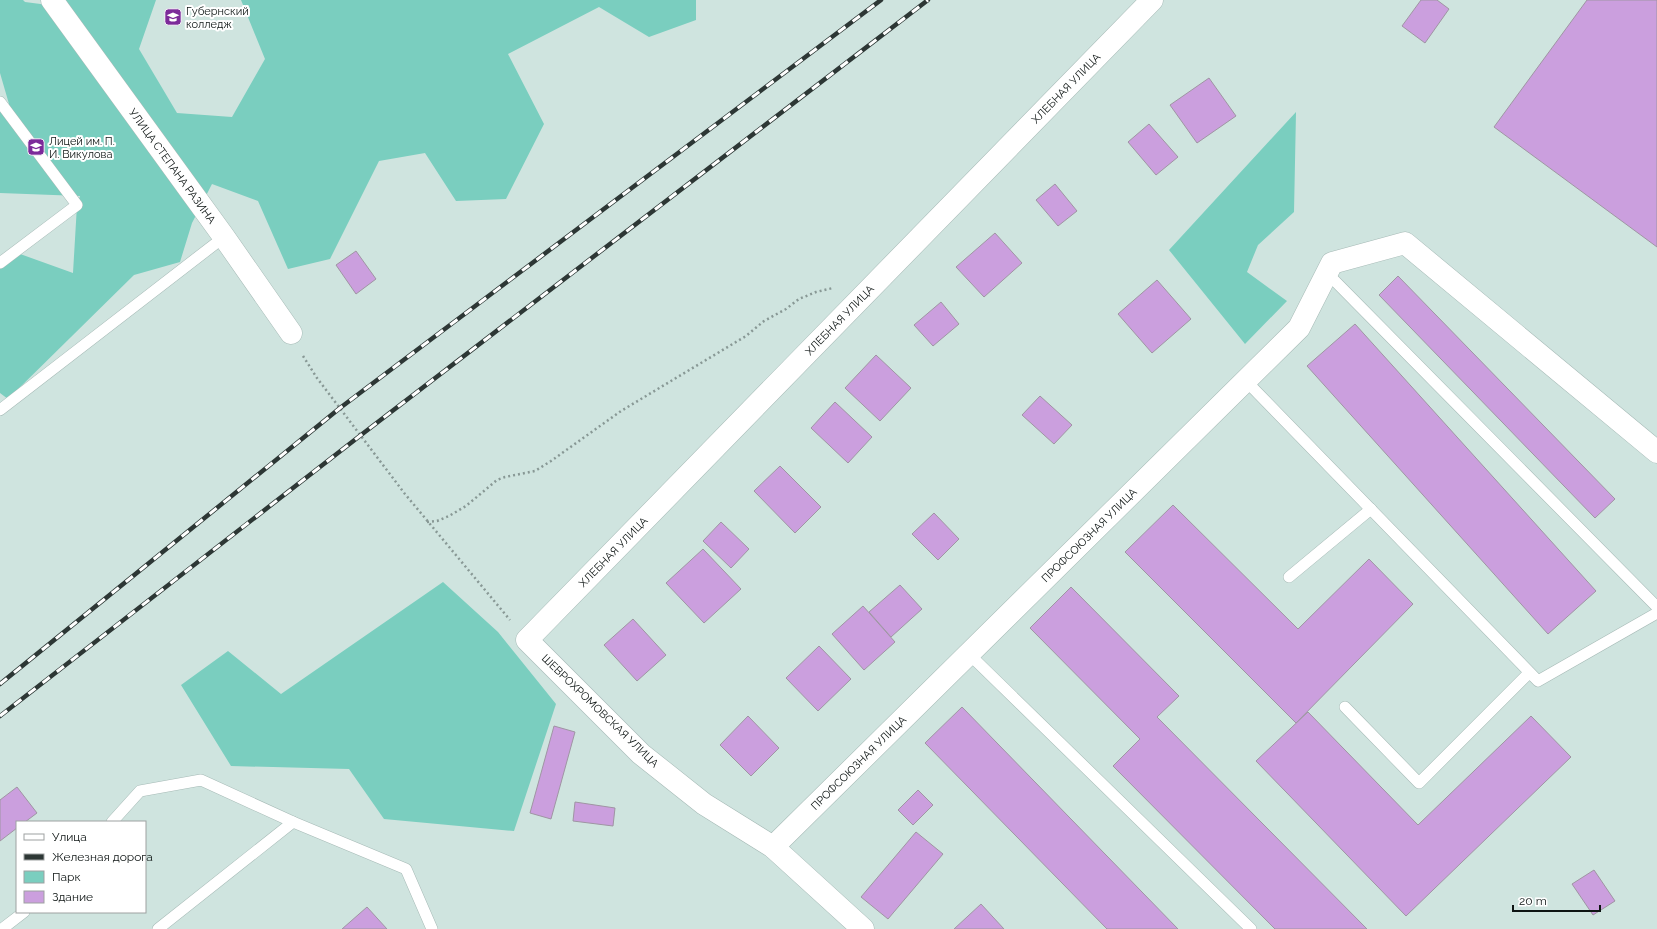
<svg xmlns="http://www.w3.org/2000/svg" width="1657" height="929" font-family="Raleway,sans-serif">
	<style>
		.green { fill: #7acebf }
		.building { fill: #cb9fde; stroke: #9f95a3 }
		.lines { fill: none; stroke-linecap: round; stroke-linejoin: round }
		.service-casing { stroke: #a6bab6; stroke-width: 12 }
		.minor-casing { stroke: #a6bab6; stroke-width: 23 }
		.path { stroke: #889895; stroke-width: 2.5; stroke-dasharray: 2 3; stroke-linecap: butt }
		.service { stroke: #fff; stroke-width: 11 }
		.minor { stroke: #fff; stroke-width: 22 }
		.rail-casing { stroke: #2d3735; stroke-width: 4.5 }
		.rail { stroke: #fff; stroke-width: 3; stroke-dasharray: 9; stroke-linecap: butt }
		.labels { text-anchor: middle; dominant-baseline: central; stroke-width: 4; stroke-linejoin: round; paint-order: stroke }
		.poi-label { font-size: 11px; fill: #0d1413; stroke: #fff; text-anchor: start }
		.street-label { font-size: 11px; fill: #0d1413; stroke: #fff }
	</style>
	<rect width="100%" height="100%" fill="#cfe4df"/>
	<!-- green -->
	<g class="green">
		<polygon points="0,0 23,0 25,2 56,6 54,0 156,0 139,49 177,113 232,117 265,59 241,0 696,0 696,20 649,37 599,7 508,54 544,124 506,199 456,201 425,153 379,161 330,259 288,269 258,201 212,184 192,223 180,262 134,275 8,399 0,393 0,263 9,250 73,273 77,205 80,196 0,193 0,108 9,104 0,73"/>
		<polygon points="1296,112 1294,212 1258,245 1247,272 1287,301 1245,344 1169,250"/>
		<polygon points="443,582 498,632 556,704 514,831 384,819 349,769 231,766 181,685 228,651 281,694"/>
	</g>
	<!-- building -->
	<g class="building">
		<polygon points="1421,0 1437,0 1449,9 1425,43 1402,26"/>
		<polygon points="1587,0 1657,0 1657,247 1494,127"/>
		<polygon points="1209,78 1236,116 1197,143 1170,105"/>
		<polygon points="1149,124 1178,157 1156,175 1128,142"/>
		<polygon points="1055,184 1077,211 1058,226 1036,200"/>
		<polygon points="995,233 1022,263 984,297 956,267"/>
		<polygon points="356,251 376,279 356,294 336,265"/>
		<polygon points="1398,276 1615,499 1595,518 1379,295"/>
		<polygon points="1157,280 1191,319 1152,353 1118,314"/>
		<polygon points="941,302 959,324 933,346 914,325"/>
		<polygon points="1355,324 1596,591 1548,634 1307,366"/>
		<polygon points="876,355 911,388 880,421 845,388"/>
		<polygon points="1040,396 1072,425 1054,444 1022,415"/>
		<polygon points="835,402 872,437 848,463 811,428"/>
		<polygon points="780,466 821,507 795,533 754,491"/>
		<polygon points="1173,505 1298,629 1369,559 1413,604 1296,723 1125,552"/>
		<polygon points="934,513 959,539 938,560 912,534"/>
		<polygon points="721,522 749,549 731,568 703,541"/>
		<polygon points="703,549 741,589 704,623 666,583"/>
		<polygon points="900,585 922,609 891,637 869,612"/>
		<polygon points="1071,587 1179,696 1157,717 1367,929 1275,929 1113,766 1140,739 1030,628"/>
		<polygon points="863,606 895,642 864,670 832,634"/>
		<polygon points="633,619 666,655 637,681 604,645"/>
		<polygon points="819,646 851,679 818,711 786,678"/>
		<polygon points="962,707 1178,929 1107,929 925,743"/>
		<polygon points="1308,712 1418,825 1531,716 1571,757 1406,916 1256,761"/>
		<polygon points="748,716 779,748 751,776 720,745"/>
		<polygon points="554,726 575,732 551,819 530,813"/>
		<polygon points="17,787 37,813 25,822 17,822 17,828 0,841 0,800"/>
		<polygon points="918,790 933,805 913,825 898,810"/>
		<polygon points="575,802 615,808 613,826 573,821"/>
		<polygon points="916,832 943,854 888,919 861,897"/>
		<polygon points="1594,870 1615,901 1593,915 1572,884"/>
		<polygon points="981,904 1004,929 954,929"/>
		<polygon points="367,907 387,929 342,929"/>
	</g>
	<g class="lines">
		<defs>
			<g id="service">
				<polyline points="0,102 77,205 0,263"/>
				<polyline points="1327,273 1657,607"/>
				<polyline points="1246,381 1538,681 1657,613"/>
				<polyline points="0,410 224,237"/>
				<polyline points="1289,577 1371,509"/>
				<polyline points="969,654 1251,929"/>
				<polyline points="1345,707 1419,783 1529,673"/>
				<polyline points="112,822 140,791 201,780 293,822 406,869 432,929"/>
				<polyline points="2,929 24,912"/>
				<polyline points="158,929 293,822"/>
			</g>
			<g id="minor">
				<path id="s1" d="M 52,0 L 224,237 L 291,333"/>
				<path id="s2" d="M 773,847 L 1299,328 L 1332,263 L 1405,243 L 1657,452"/>
				<path id="s3" d="M 863,929 L 773,847 L 704,804 L 641,754 L 527,640 L 1152,0"/>
			</g>
		</defs>
		<!-- service casing -->
		<use href="#service" class="service-casing"/>
		<!-- minor casing -->
		<use href="#minor" class="minor-casing"/>
		<!-- path -->
		<g class="path">
			<polyline points="303,356 317,378 405,494 510,620"/>
			<polyline points="427,522 437,521 449,516 466,506 497,480 505,477 535,471 551,461 621,411 746,336 764,321 786,309 799,299 816,292 833,288"/>
		</g>
		<!-- service -->
		<use href="#service" class="service"/>
		<!-- minor -->
		<use href="#minor" class="minor"/>
		<defs>
			<g id="rail">
				<polyline points="0,684 340,408 881,0"/>
				<polyline points="0,716 361,435 928,0"/>
			</g>
		</defs>
		<!-- rail casing -->
		<use href="#rail" class="rail-casing"/>
		<!-- rail -->
		<use href="#rail" class="rail"/>
	</g>
	<!-- icons -->
	<defs>
		<symbol id="university-square" viewBox="-11 -11 22 22"><rect x="-9" y="-9" width="18" height="18" rx="4" fill="#7c2a9a" stroke="#fff"/><path d="M0-5L7-2L0 1L-7-2ZM-4 1L0 2.5L4 1V4Q0 6-4 4Z" fill="#fff"/></symbol>
		<symbol id="school-square" viewBox="-11 -11 22 22"><rect x="-9" y="-9" width="18" height="18" rx="4" fill="#7c2a9a" stroke="#fff"/><path d="M0-5L7-2L0 1L-7-2ZM-4 1L0 2.5L4 1V4Q0 6-4 4Z" fill="#fff"/></symbol>
	</defs>
	<g fill-rule="evenodd">
		<use href="#university-square" x="163" y="7" width="20" height="20"/>
		<use href="#school-square" x="26" y="137" width="20" height="20"/>
	</g>
	<g class="labels">
		<!-- poi labels -->
		<g class="poi-label">
			<text x="186" y="11">Губернский<tspan x="186" dy="13">колледж</tspan></text>
			<text x="49" y="141">Лицей им. П.<tspan x="49" dy="13">И. Викулова</tspan></text>
		</g>
		<!-- street labels -->
		<g class="street-label">
			<text stroke="none"><textPath href="#s3" startOffset="1216">ХЛЕБНАЯ УЛИЦА</textPath></text>
			<text stroke="none"><textPath href="#s1" startOffset="205">УЛИЦА СТЕПАНА РАЗИНА</textPath></text>
			<text stroke="none"><textPath href="#s3" startOffset="892">ХЛЕБНАЯ УЛИЦА</textPath></text>
			<text stroke="none"><textPath href="#s2" startOffset="444">ПРОФСОЮЗНАЯ УЛИЦА</textPath></text>
			<text stroke="none"><textPath href="#s3" startOffset="568">ХЛЕБНАЯ УЛИЦА</textPath></text>
			<text transform="translate(600 711) rotate(44)">ШЕВРОХРОМОВСКАЯ УЛИЦА</text>
			<text stroke="none"><textPath href="#s2" startOffset="120">ПРОФСОЮЗНАЯ УЛИЦА</textPath></text>
		</g>
	</g>
	<!-- legend -->
	<rect x="16" y="821" width="130" height="92" fill="#ffffff" stroke="#9ea1a1"/>
	<rect x="24" y="834" width="20" height="6" fill="#ffffff" stroke="#9ea1a1"/>
	<text x="52" y="841" font-size="12" fill="#0d1413">Улица</text>
	<rect x="24" y="854" width="20" height="6" fill="#2d3735" stroke="#9ea1a1"/>
	<text x="52" y="861" font-size="12" fill="#0d1413">Железная дорога</text>
	<rect x="24" y="871" width="20" height="12" fill="#7acebf" stroke="#9ea1a1"/>
	<text x="52" y="881" font-size="12" fill="#0d1413">Парк</text>
	<rect x="24" y="891" width="20" height="12" fill="#cb9fde" stroke="#9ea1a1"/>
	<text x="52" y="901" font-size="12" fill="#0d1413">Здание</text>
	<!-- scale -->
	<path d="M1513 905v6h87v-6" fill="none" stroke="#0d1413" stroke-width="2"/>
	<text x="1519" y="905" font-size="12" fill="#0d1413" stroke="#ffffff" stroke-width="3" paint-order="stroke">20 m</text>
</svg>
